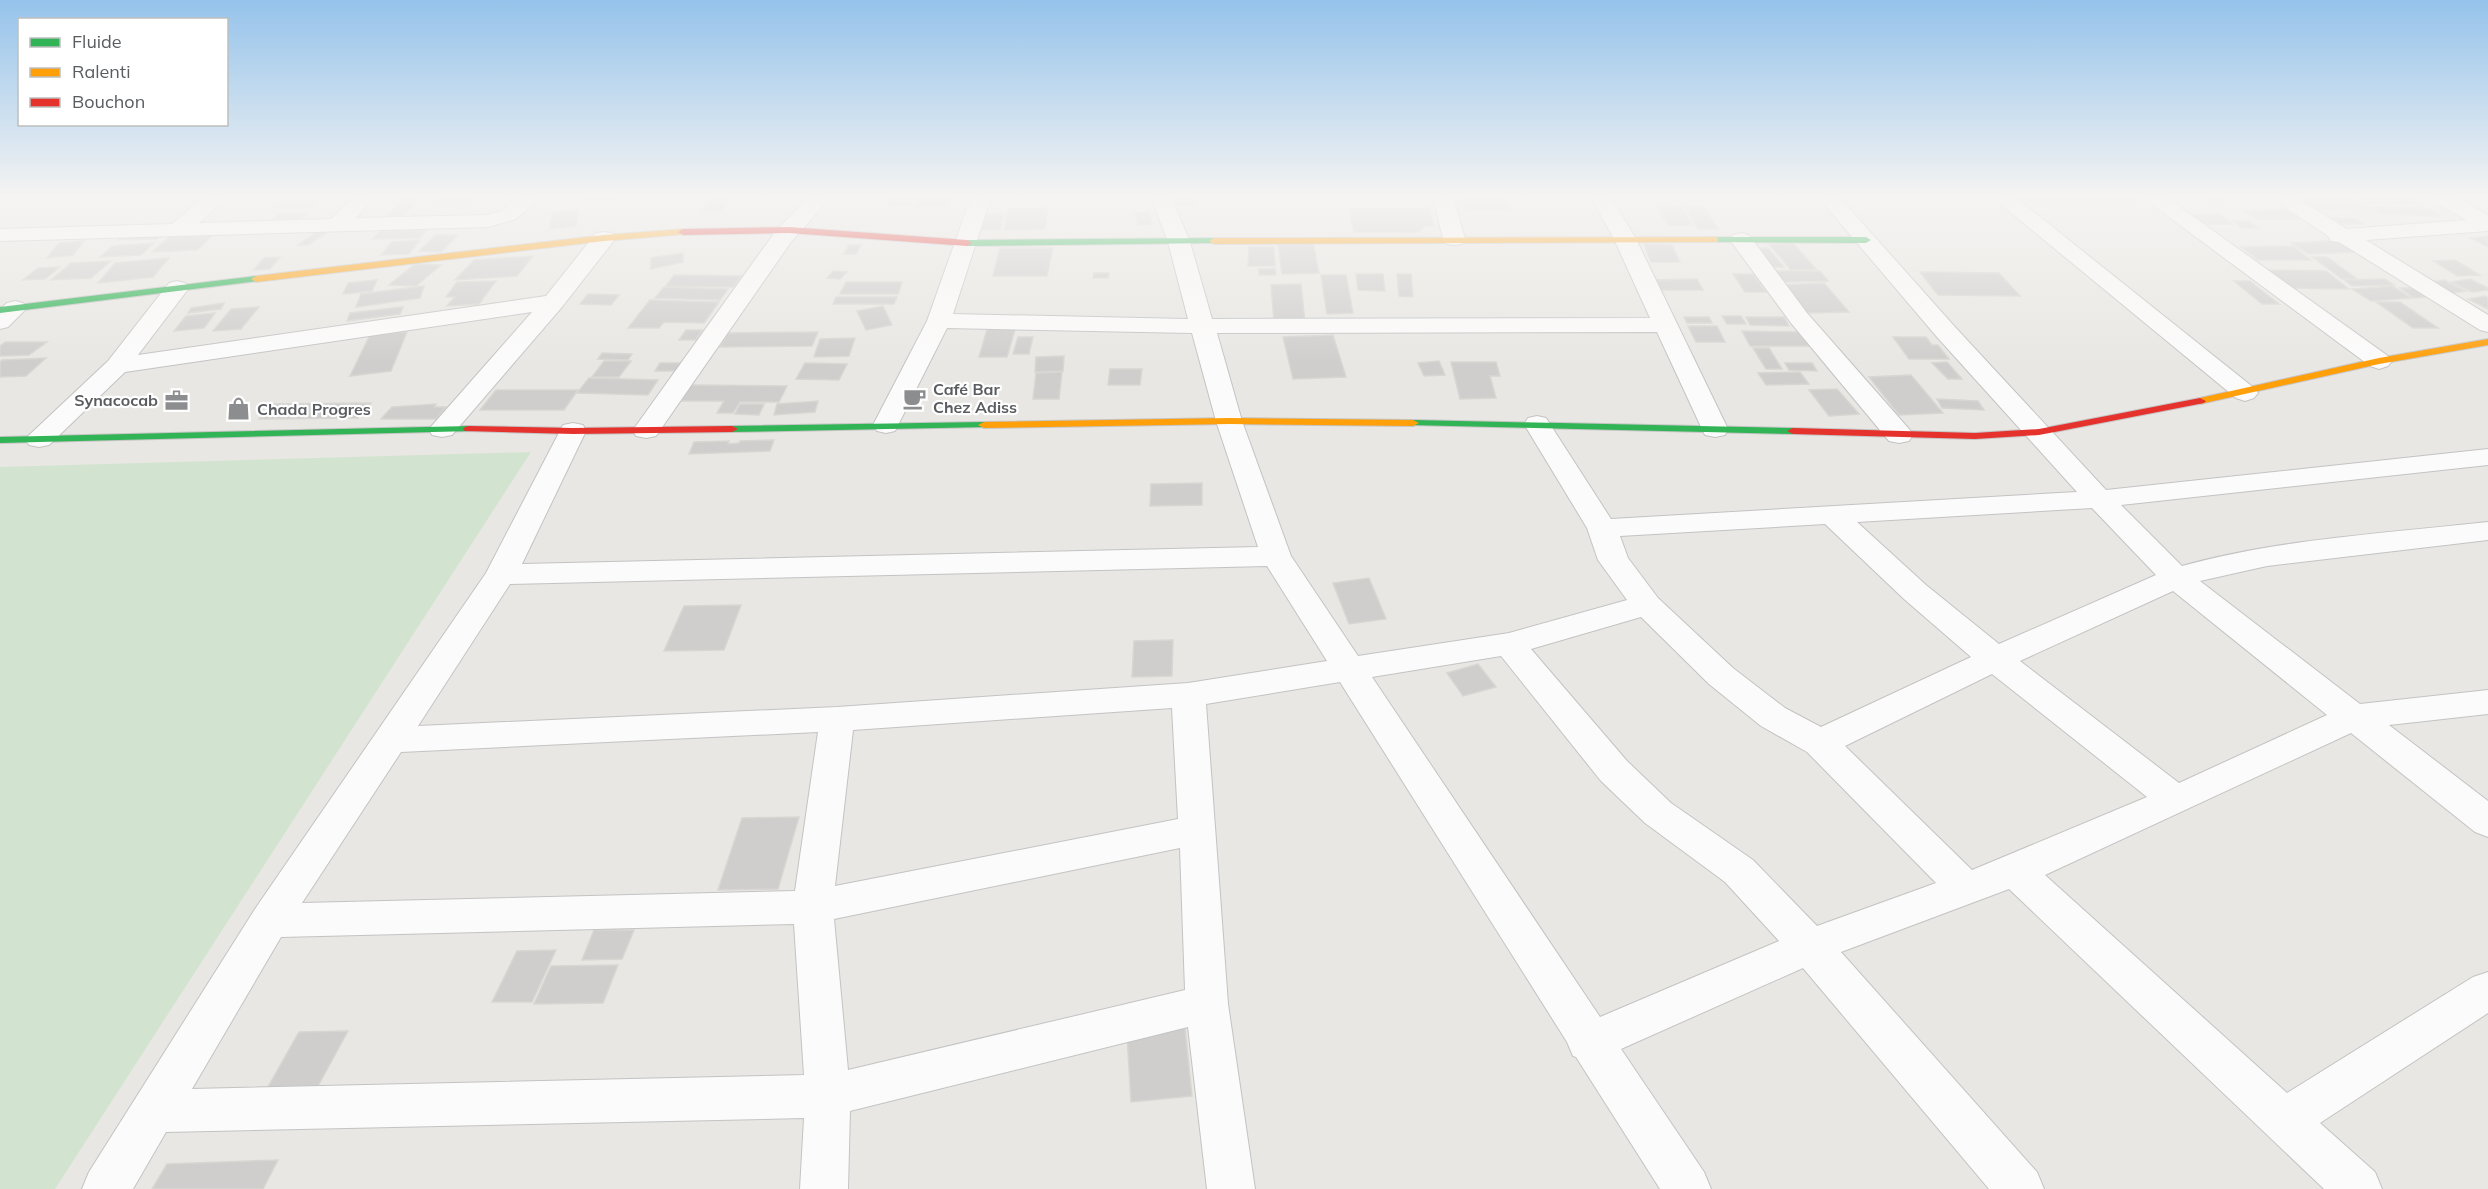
<svg xmlns="http://www.w3.org/2000/svg" width="2488" height="1189" font-family="Mulish,sans-serif">
	<style>
		.green { fill: #d2e4cf }
		.building { fill: #cfcecc; stroke: #d8d6d2; stroke-width: 1.5 }
		.lines { fill: none; stroke-linecap: round; stroke-linejoin: round }
		.street-casing { stroke: #c3c3c3; stroke-width: 2 }
		.fast-casing { stroke: #c6c5c5; stroke-width: 2 }
		.slow-casing { stroke: #c6c5c5; stroke-width: 2 }
		.jam-casing { stroke: #c6c5c5; stroke-width: 2 }
		.street { fill: #fcfbfb; fill-rule: evenodd }
		.fast { fill: #30b455; fill-rule: evenodd }
		.slow { fill: #ff9f0a; fill-rule: evenodd }
		.jam { fill: #e5322d; fill-rule: evenodd }
		.labels { text-anchor: middle; dominant-baseline: central; stroke-width: 4.5; stroke-linejoin: round; paint-order: stroke }
		.poi-label { font-size: 16px; font-weight: bold; fill: #5a5d60; stroke: #fff; text-anchor: start }
	</style>
	<rect width="100%" height="100%" fill="#e9e7e3"/>
	<!-- green -->
	<polygon class="green" points="531,452 55,1189 0,1189 0,467"/>
	<!-- building -->
	<g class="building">
		<polygon points="405,197 421,197 402,217 386,217"/>
		<polygon points="443,197 473,197 467,203 437,204"/>
		<polygon points="588,197 615,197 613,200 585,201"/>
		<polygon points="711,197 731,197 721,211 701,211"/>
		<polygon points="889,197 912,197 910,205 887,206"/>
		<polygon points="915,197 953,197 952,200 914,200"/>
		<polygon points="1174,197 1194,197 1196,204 1177,205"/>
		<polygon points="2015,197 2131,197 2138,203 2021,203"/>
		<polygon points="2197,197 2218,197 2226,203 2214,203 2208,199"/>
		<polygon points="2297,197 2353,197 2355,199 2300,199"/>
		<polygon points="2356,197 2410,197 2420,205 2364,203"/>
		<polygon points="1462,199 1506,199 1510,210 1465,210"/>
		<polygon points="320,200 312,207 277,208 285,201"/>
		<polygon points="2355,200 2368,208 2315,210 2302,201"/>
		<polygon points="919,201 949,201 948,206 917,206"/>
		<polygon points="2370,206 2428,208 2440,216 2381,214"/>
		<polygon points="1681,207 1693,225 1669,226 1657,208"/>
		<polygon points="1685,207 1704,207 1718,229 1698,229"/>
		<polygon points="1048,208 1045,229 1004,230 1008,209"/>
		<polygon points="1429,208 1434,226 1425,226 1418,232 1354,232 1349,209"/>
		<polygon points="2290,209 2304,219 2256,219 2243,210"/>
		<polygon points="578,210 576,226 550,229 552,213"/>
		<polygon points="1135,212 1149,212 1152,224 1138,225"/>
		<polygon points="308,213 301,219 272,220 279,214"/>
		<polygon points="981,214 1004,214 1000,230 975,230"/>
		<polygon points="2219,214 2232,224 2198,224 2186,215"/>
		<polygon points="2330,218 2354,218 2363,224 2340,224"/>
		<polygon points="2233,221 2249,221 2258,228 2241,228"/>
		<polygon points="218,230 197,250 152,252 175,232"/>
		<polygon points="427,230 419,238 372,239 381,231"/>
		<polygon points="318,231 328,232 308,245 298,245"/>
		<polygon points="166,232 157,239 118,240 127,233"/>
		<polygon points="436,235 458,235 441,252 419,251"/>
		<polygon points="2488,236 2488,247 2470,238"/>
		<polygon points="420,240 409,254 381,255 392,242"/>
		<polygon points="2339,240 2357,252 2308,254 2291,243"/>
		<polygon points="84,241 73,255 47,258 59,243"/>
		<polygon points="154,243 141,255 100,257 113,246"/>
		<polygon points="1278,243 1313,243 1319,273 1282,274"/>
		<polygon points="1644,244 1672,245 1680,262 1651,262"/>
		<polygon points="1769,244 1794,244 1816,269 1791,270"/>
		<polygon points="849,245 861,245 856,254 844,254"/>
		<polygon points="2293,246 2311,260 2258,260 2241,247"/>
		<polygon points="1249,247 1274,247 1275,266 1248,266"/>
		<polygon points="1000,248 1053,248 1047,276 993,276"/>
		<polygon points="1768,248 1784,267 1768,267 1753,249"/>
		<polygon points="683,253 683,262 651,269 651,258"/>
		<polygon points="533,256 517,276 455,280 474,260"/>
		<polygon points="280,257 270,269 254,270 264,258"/>
		<polygon points="2312,257 2327,257 2357,279 2342,279"/>
		<polygon points="169,258 153,277 98,283 115,263"/>
		<polygon points="2455,260 2480,275 2457,276 2433,261"/>
		<polygon points="111,261 91,278 51,280 71,263"/>
		<polygon points="415,264 441,265 416,286 389,285"/>
		<polygon points="60,267 45,279 23,280 38,268"/>
		<polygon points="1259,269 1275,269 1276,275 1259,275"/>
		<polygon points="2267,270 2326,271 2349,289 2289,288"/>
		<polygon points="833,271 847,272 840,279 827,278"/>
		<polygon points="1774,271 1820,271 1828,281 1781,282"/>
		<polygon points="1920,272 1999,273 2020,296 1938,295"/>
		<polygon points="1094,273 1109,273 1108,278 1093,278"/>
		<polygon points="1356,274 1383,274 1385,291 1358,290"/>
		<polygon points="1397,274 1411,274 1413,297 1399,296"/>
		<polygon points="1733,274 1753,274 1766,292 1745,292"/>
		<polygon points="674,275 741,276 733,287 666,286"/>
		<polygon points="1321,275 1346,275 1353,313 1327,314"/>
		<polygon points="1697,279 1703,290 1655,290 1649,280"/>
		<polygon points="2385,279 2394,285 2352,286 2344,280"/>
		<polygon points="2470,279 2488,288 2488,290 2472,292 2451,282"/>
		<polygon points="377,280 372,291 343,294 348,283"/>
		<polygon points="2444,280 2466,291 2452,293 2431,282"/>
		<polygon points="496,281 479,304 447,306 455,297 446,297 457,282"/>
		<polygon points="2234,281 2250,281 2279,304 2262,304"/>
		<polygon points="846,282 902,282 898,294 840,294"/>
		<polygon points="1824,283 1849,312 1805,313 1782,285"/>
		<polygon points="1301,284 1305,322 1274,322 1271,285"/>
		<polygon points="424,286 420,298 356,307 361,294"/>
		<polygon points="2392,286 2412,298 2371,301 2352,289"/>
		<polygon points="664,287 728,289 720,300 655,298"/>
		<polygon points="2400,288 2414,288 2428,297 2414,298"/>
		<polygon points="588,294 619,295 611,305 580,304"/>
		<polygon points="2485,296 2488,298 2488,309 2468,299"/>
		<polygon points="836,297 897,297 894,304 833,304"/>
		<polygon points="650,300 719,302 704,323 664,322 659,328 628,328"/>
		<polygon points="2376,302 2400,302 2438,328 2413,328"/>
		<polygon points="224,303 221,309 188,313 191,308"/>
		<polygon points="883,306 892,325 866,330 857,311"/>
		<polygon points="259,307 241,329 213,331 231,309"/>
		<polygon points="403,307 400,314 347,321 350,313"/>
		<polygon points="215,313 204,328 174,331 186,316"/>
		<polygon points="1722,316 1741,316 1746,324 1727,324"/>
		<polygon points="1684,317 1709,317 1712,323 1687,323"/>
		<polygon points="1746,317 1784,317 1789,326 1750,325"/>
		<polygon points="988,326 1016,326 1007,357 979,357"/>
		<polygon points="1688,326 1717,326 1725,342 1696,342"/>
		<polygon points="686,330 702,330 696,340 679,340"/>
		<polygon points="1742,331 1801,332 1810,346 1750,346"/>
		<polygon points="407,332 391,371 350,376 370,335"/>
		<polygon points="818,332 812,346 720,347 728,333"/>
		<polygon points="1333,335 1346,377 1293,379 1283,337"/>
		<polygon points="1018,337 1033,337 1029,354 1013,354"/>
		<polygon points="1893,337 1926,337 1932,345 1938,345 1949,359 1909,359"/>
		<polygon points="855,338 849,356 814,357 820,339"/>
		<polygon points="5,342 47,342 29,355 0,356 0,346"/>
		<polygon points="1753,348 1769,348 1782,369 1766,369"/>
		<polygon points="602,353 632,354 628,360 598,359"/>
		<polygon points="1064,356 1063,371 1035,372 1036,357"/>
		<polygon points="46,358 26,376 0,377 0,362 2,360"/>
		<polygon points="604,361 631,361 619,377 592,377"/>
		<polygon points="1439,361 1445,375 1424,376 1418,363"/>
		<polygon points="1451,362 1496,362 1500,376 1490,376 1496,398 1460,399"/>
		<polygon points="1947,362 1962,379 1948,379 1932,363"/>
		<polygon points="660,363 682,363 677,371 655,371"/>
		<polygon points="805,363 847,364 839,380 796,379"/>
		<polygon points="1785,363 1812,363 1817,371 1789,370"/>
		<polygon points="1110,369 1142,369 1140,385 1108,385"/>
		<polygon points="1062,372 1059,399 1033,399 1036,373"/>
		<polygon points="1800,372 1809,384 1766,385 1758,373"/>
		<polygon points="1911,375 1943,413 1899,415 1869,377"/>
		<polygon points="589,378 658,380 648,395 577,393"/>
		<polygon points="691,385 787,386 779,402 740,402 733,413 717,413 724,401 681,401"/>
		<polygon points="1837,389 1859,414 1829,416 1809,390"/>
		<polygon points="496,390 578,390 564,410 480,410"/>
		<polygon points="1937,399 1978,401 1984,410 1942,408"/>
		<polygon points="818,401 815,412 774,415 777,404"/>
		<polygon points="371,403 358,418 259,419 274,404"/>
		<polygon points="436,404 434,407 446,407 436,419 381,419 392,407"/>
		<polygon points="740,404 764,404 759,415 735,414"/>
		<polygon points="774,440 770,451 689,454 694,442 729,441 728,444 739,443 740,441"/>
		<polygon points="1202,483 1202,505 1150,506 1151,484"/>
		<polygon points="1369,578 1386,619 1349,624 1333,583"/>
		<polygon points="741,605 724,650 664,651 684,606"/>
		<polygon points="1173,640 1172,676 1132,677 1134,641"/>
		<polygon points="1478,664 1496,687 1463,696 1447,673"/>
		<polygon points="799,817 778,889 718,890 742,818"/>
		<polygon points="594,930 634,930 622,959 582,960"/>
		<polygon points="556,950 532,1002 492,1002 517,951"/>
		<polygon points="618,965 603,1003 534,1004 551,966"/>
		<polygon points="1185,1028 1192,1096 1131,1102 1127,1034"/>
		<polygon points="348,1031 318,1086 268,1087 299,1032"/>
		<polygon points="278,1160 263,1189 152,1189 167,1164"/>
	</g>
	<g class="lines">
		<defs>
			<g id="street">
				<polygon points="204,197 227,197 199,223 331,219 354,197 376,197 356,218 487,215 502,211 519,197 542,197 516,219 488,227 0,241 0,229 172,224"/>
				<polygon points="809,197 831,197 791,242 656,436 646,438 636,436 633,430 775,232"/>
				<path d="M 971,197 L 991,197 L 953,314 L 1188,319 L 1168,242 L 1151,197 L 1171,197 L 1190,242 L 1212,319 L 1650,318 L 1614,239 L 1591,197 L 1611,197 L 1636,239 L 1728,429 L 1725,435 L 1715,437 L 1705,435 L 1702,429 L 1657,332 L 1217,333 L 1242,421 L 1291,556 L 1358,656 L 1509,633 L 1627,600 L 1598,560 L 1587,528 L 1524,424 L 1528,418 L 1537,416 L 1546,418 L 1611,519 L 2077,492 L 1937,337 L 1818,197 L 1839,197 L 1955,327 L 2106,490 L 2488,449 L 2488,465 L 2121,505 L 2182,566 C 2278,539 2389,533 2488,522 L 2488,540 L 2267,566 L 2200,581 L 2360,704 L 2488,690 L 2488,714 L 2389,725 L 2488,801 L 2488,837 L 2475,832 L 2351,733 L 2045,875 L 2287,1093 L 2473,977 L 2488,972 L 2488,1013 L 2320,1123 L 2375,1172 L 2382,1189 L 2324,1189 L 2009,889 L 1841,952 L 2037,1172 L 2044,1189 L 1989,1189 L 1803,968 L 1621,1049 L 1704,1172 L 1711,1189 L 1660,1189 L 1576,1057 L 1573,1056 L 1567,1042 L 1340,682 L 1206,704 L 1228,1004 L 1255,1189 L 1207,1189 L 1188,1027 L 850,1111 L 848,1189 L 800,1189 L 804,1118 L 166,1132 L 133,1189 L 82,1189 L 89,1172 L 255,909 L 486,573 L 563,425 L 573,423 L 583,425 L 586,431 L 522,564 L 1258,547 L 1216,421 L 1192,333 L 947,328 L 895,431 L 886,433 L 877,431 L 873,425 L 927,321 ZM 2092,508 L 2156,575 L 1999,644 L 1926,585 L 1857,522 ZM 1825,524 L 1904,599 L 1971,657 L 1821,727 L 1785,708 L 1733,668 L 1658,598 L 1628,558 L 1620,536 ZM 1267,566 L 1327,661 L 1188,683 L 837,707 L 418,726 L 510,584 ZM 2173,591 L 2327,715 L 2179,783 L 2020,661 ZM 1641,617 L 1709,684 L 1761,726 L 1807,752 L 1936,883 L 1817,926 L 1753,860 L 1671,803 L 1627,761 L 1531,649 ZM 1501,656 L 1601,781 L 1645,823 L 1725,882 L 1779,941 L 1600,1017 L 1372,677 ZM 1992,674 L 2147,797 L 1972,870 L 1845,746 ZM 1172,708 L 1178,819 L 835,886 L 853,730 ZM 818,732 L 795,891 L 302,903 L 401,752 ZM 1180,848 L 1185,990 L 848,1070 L 834,919 ZM 794,924 L 804,1075 L 192,1089 L 281,937 Z"/>
				<polygon points="1433,197 1453,197 1465,239 1462,244 1454,245 1446,244 1443,239"/>
				<polygon points="1992,197 2015,197 2254,388 2258,393 2254,398 2245,401 2236,398"/>
				<polygon points="2142,197 2166,197 2388,356 2392,361 2388,366 2379,369 2370,366"/>
				<polygon points="2270,197 2295,197 2347,229 2466,220 2433,201 2430,197 2456,197 2488,215 2488,231 2366,240 2488,315 2488,332 2480,330 2339,242 2331,241 2328,236"/>
				<polygon points="604,232 612,233 615,238 612,243 562,307 452,435 442,437 432,435 429,429 532,312 125,372 49,445 39,447 29,445 25,439 108,361 169,283 177,281 185,283 189,288 138,355 546,296 596,233"/>
				<polygon points="1741,233 1749,235 1807,313 1909,429 1913,435 1909,441 1899,443 1889,441 1791,323 1730,240 1733,235"/>
				<polygon points="15,301 23,303 27,308 8,327 0,329 0,309 7,303"/>
			</g>
			<g id="fast">
				<polygon points="1715,237 1866,237 1871,240 1866,243 1712,242 1712,238"/>
				<polygon points="1214,238 1219,241 1217,243 967,246 962,243 967,240"/>
				<polygon points="256,276 261,279 259,281 0,313 0,307"/>
				<polygon points="1413,420 1793,428 1799,431 1793,434 1409,425 1409,421"/>
				<polygon points="984,422 988,423 988,427 732,432 726,429 732,426"/>
				<polygon points="469,426 473,427 475,429 473,431 0,443 0,437"/>
			</g>
			<g id="slow">
				<polygon points="683,229 686,230 686,234 604,241 256,282 251,279 256,276 604,235"/>
				<polygon points="1715,237 1718,238 1718,242 1214,244 1209,241 1214,238"/>
				<polygon points="2488,339 2488,345 2379,364 2200,404 2194,401 2200,398 2379,358"/>
				<polygon points="1229,418 1413,420 1419,423 1413,426 1229,424 984,428 978,425 984,422"/>
			</g>
			<g id="jam">
				<polygon points="789,227 967,240 972,243 967,246 789,233 683,235 678,232 683,229"/>
				<polygon points="2200,398 2206,401 2204,403 2039,435 1975,439 1793,434 1787,431 1793,428 1975,433 2039,429"/>
				<polygon points="469,426 573,428 732,426 738,429 732,432 573,434 465,431 463,429 465,427"/>
			</g>
		</defs>
		<!-- street casing -->
		<use href="#street" class="street-casing"/>
		<!-- fast casing -->
		<use href="#fast" class="fast-casing"/>
		<!-- slow casing -->
		<use href="#slow" class="slow-casing"/>
		<!-- jam casing -->
		<use href="#jam" class="jam-casing"/>
		<!-- street -->
		<use href="#street" class="street"/>
		<!-- fast -->
		<use href="#fast" class="fast"/>
		<!-- slow -->
		<use href="#slow" class="slow"/>
		<!-- jam -->
		<use href="#jam" class="jam"/>
	</g>
	<!-- sky -->
	<linearGradient id="sky" x2="0" y2="1"><stop stop-color="#95c3eb"/><stop offset="0.54" stop-color="#f5f4f2"/><stop offset="1" stop-color="#f5f4f2" stop-opacity="0"/></linearGradient>
	<rect width="2488" height="364" fill="url(#sky)"/>
	<!-- icons -->
	<defs>
		<symbol id="cafe-bare" viewBox="-9 -9 18 18"><path d="M-5.5-4.5H6V0H3Q3 3.5 0 3.5H-2.5Q-5.5 3.5-5.5 0ZM3-3.2v2h1.7v-2ZM-6 4.5H4V6H-6Z" fill="#8c8d8e" stroke="#fff" stroke-width="2.5" paint-order="stroke"/></symbol>
		<symbol id="office-bare" viewBox="-9 -9 18 18"><path d="M-6-3h4V-5.5h4V-3h4V5H-6ZM-1-4.5V-3h2v-1.5ZM-6 0V1H6V0Z" fill="#8c8d8e" stroke="#fff" stroke-width="2.5" paint-order="stroke"/></symbol>
		<symbol id="shop-bare" viewBox="-9 -9 18 18"><path d="M-5-2.5h2.3a2.7 3.5 0 0 1 5.4 0H5L5.5 6h-11ZM-1.5-2.5h3a1.5 2.3 0 0 0-3 0Z" fill="#8c8d8e" stroke="#fff" stroke-width="2.5" paint-order="stroke"/></symbol>
	</defs>
	<g fill-rule="evenodd">
		<use href="#cafe-bare" x="898" y="382" width="33" height="33"/>
		<use href="#office-bare" x="160" y="384" width="33" height="33"/>
		<use href="#shop-bare" x="222" y="392" width="33" height="33"/>
	</g>
	<g class="labels">
		<!-- poi labels -->
		<g class="poi-label">
			<text x="933" y="389">Café Bar<tspan x="933" dy="18">Chez Adiss</tspan></text>
			<text x="158" y="400" text-anchor="end">Synacocab</text>
			<text x="257" y="409">Chada Progres</text>
		</g>
	</g>
	<!-- legend -->
	<rect x="18" y="18" width="210" height="108" fill="#ffffff" stroke="#bdbebf" stroke-width="1.5"/>
	<rect x="30" y="38" width="30" height="9" fill="#30b455" stroke="#bdbebf" stroke-width="1.5"/>
	<text x="72" y="48" font-size="18" fill="#5a5d60">Fluide</text>
	<rect x="30" y="68" width="30" height="9" fill="#ff9f0a" stroke="#bdbebf" stroke-width="1.5"/>
	<text x="72" y="78" font-size="18" fill="#5a5d60">Ralenti</text>
	<rect x="30" y="98" width="30" height="9" fill="#e5322d" stroke="#bdbebf" stroke-width="1.5"/>
	<text x="72" y="108" font-size="18" fill="#5a5d60">Bouchon</text>
</svg>
